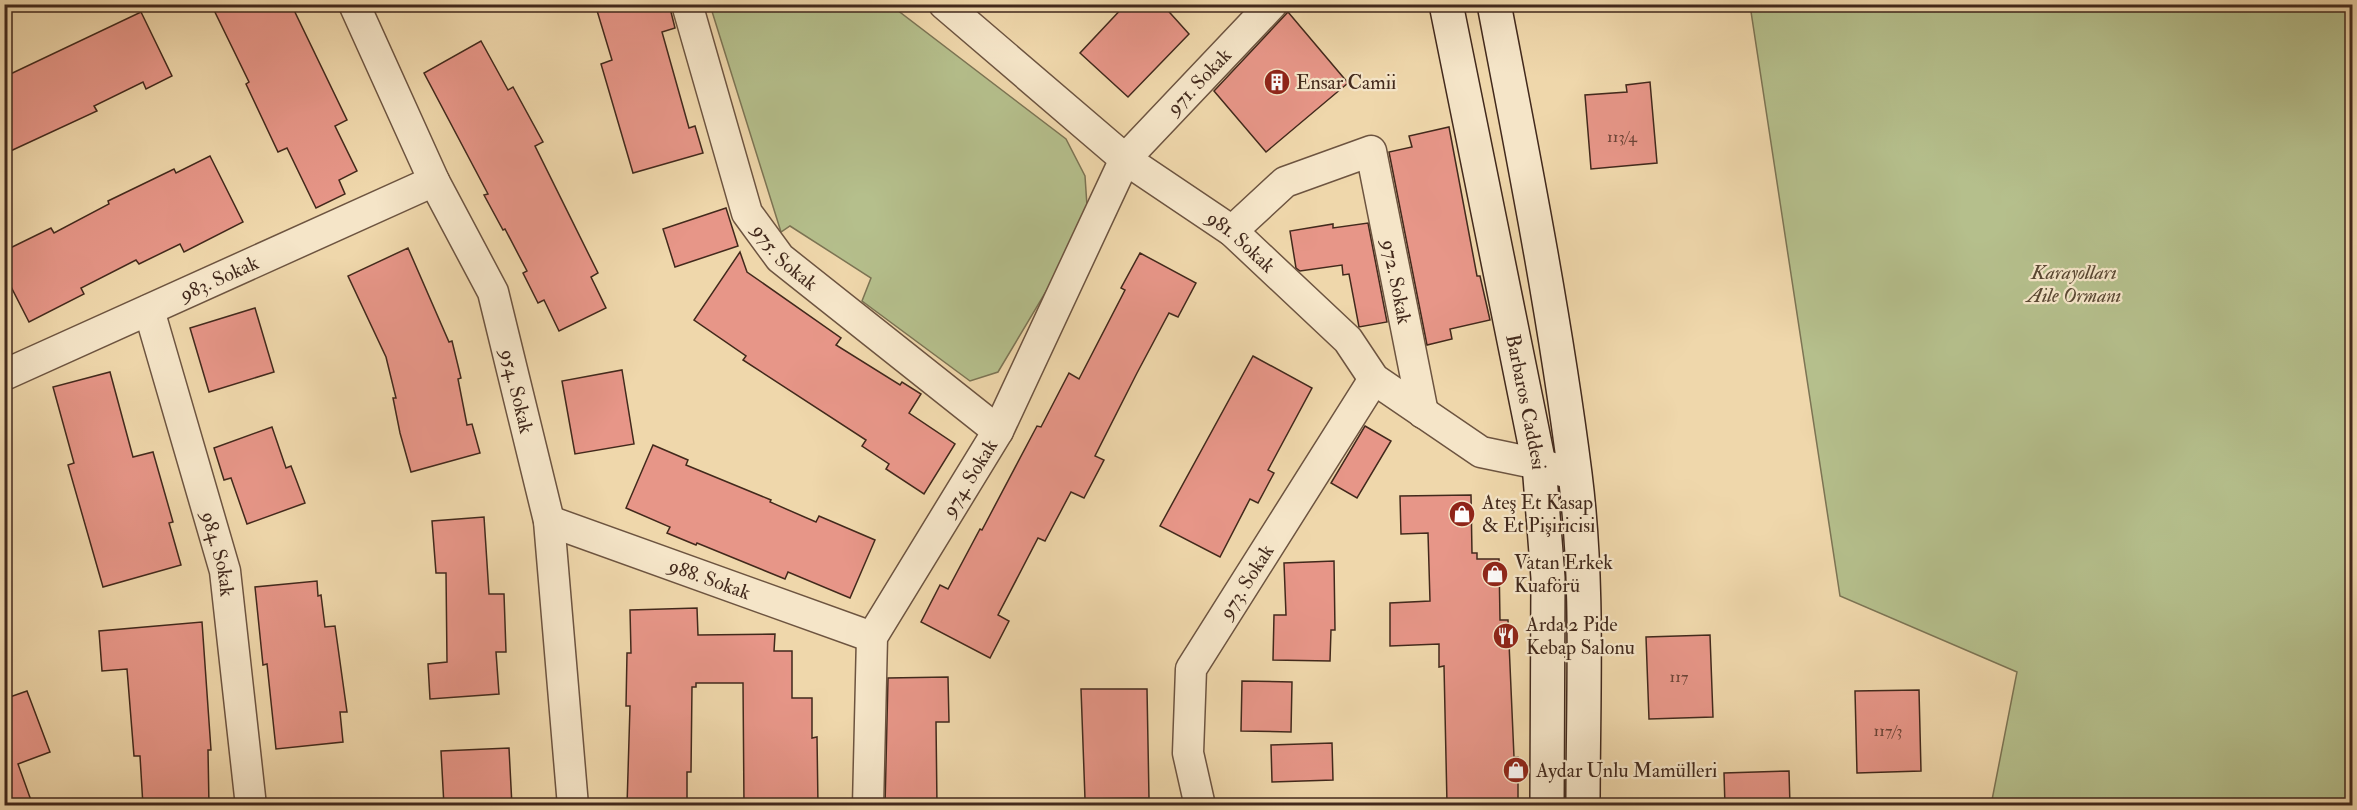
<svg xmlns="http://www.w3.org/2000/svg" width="2357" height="810" font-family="'IM FELL Double Pica',serif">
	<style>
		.green { fill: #b5bf8c; stroke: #7c7454; stroke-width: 1.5 }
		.building { fill: #e79688; stroke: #42291c; stroke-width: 1.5 }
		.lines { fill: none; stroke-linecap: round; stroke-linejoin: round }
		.street-casing { stroke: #6d5440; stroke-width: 33 }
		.secondary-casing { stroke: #42291c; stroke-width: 36 }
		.street { stroke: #f5e5c8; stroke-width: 30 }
		.secondary { stroke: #f5e5c8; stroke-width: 33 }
		.labels { text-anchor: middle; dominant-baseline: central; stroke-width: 4.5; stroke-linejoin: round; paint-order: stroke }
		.number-label { font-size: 16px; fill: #6b4437 }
		.street-label { font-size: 20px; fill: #42291c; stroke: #f5e5c8 }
		.poi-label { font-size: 20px; fill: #42291c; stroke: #f5e5c8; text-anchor: start }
		.park-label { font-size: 20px; font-style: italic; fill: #594732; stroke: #f5e5c8 }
	</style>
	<rect width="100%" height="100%" fill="#efd7ab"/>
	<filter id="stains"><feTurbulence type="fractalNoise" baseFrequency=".00333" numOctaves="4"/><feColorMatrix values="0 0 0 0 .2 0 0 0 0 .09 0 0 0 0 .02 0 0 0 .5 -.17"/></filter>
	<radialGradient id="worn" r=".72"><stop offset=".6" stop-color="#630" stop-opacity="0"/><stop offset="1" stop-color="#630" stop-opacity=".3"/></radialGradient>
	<!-- green -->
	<g class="green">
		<polygon points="849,4 897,10 1066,139 1085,176 1088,221 998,372 970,381 862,301 871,278 790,226 781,232 710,5"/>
		<polygon points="1750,5 2352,5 2352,805 1991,805 2017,672 1840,596"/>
	</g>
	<!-- building -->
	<g class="building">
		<polygon points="211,4 291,4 347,120 335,126 357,171 339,180 345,194 316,208 287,148 278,152 246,84 249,82"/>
		<polygon points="595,4 669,4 675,28 662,32 689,128 695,126 703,153 633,173 601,64 612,60"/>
		<polygon points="1126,4 1162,4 1189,34 1128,97 1080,53"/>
		<polygon points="141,12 172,76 146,89 143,82 94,106 97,111 4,154 4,77"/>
		<polygon points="1288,12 1348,83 1266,152 1214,91"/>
		<polygon points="481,41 508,90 513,87 543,142 535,146 598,273 591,277 606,308 559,331 544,300 538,303 523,273 527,271 505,229 503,230 484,195 488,194 424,73"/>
		<polygon points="1650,82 1657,163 1591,169 1585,95 1627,92 1626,85"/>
		<polygon points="1449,127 1477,276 1480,276 1490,320 1450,329 1452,339 1427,345 1389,152 1412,147 1409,136"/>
		<polygon points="210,156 243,222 184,252 180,244 139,264 136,260 81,288 84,294 29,322 4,273 4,251 51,228 54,233 109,204 108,201 174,169 176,173"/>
		<polygon points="726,208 738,246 675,267 663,229"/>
		<polygon points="1368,223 1387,322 1359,327 1349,274 1343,275 1342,265 1300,271 1296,268 1290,231 1333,224 1333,228"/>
		<polygon points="408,248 449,342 452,341 461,378 458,379 467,425 472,424 480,453 411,472 400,433 393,398 396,398 386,357 348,276"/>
		<polygon points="740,252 747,272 841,338 836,345 900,385 902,382 921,394 909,413 955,444 924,494 886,469 889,464 862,446 866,440 743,360 746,356 694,320"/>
		<polygon points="1140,253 1196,283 1178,317 1169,313 1137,373 1095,456 1104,460 1084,498 1071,492 1045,541 1038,538 998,615 1009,621 990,658 921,622 940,585 948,589 980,529 982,530 1037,426 1041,427 1069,373 1079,379 1125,290 1121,288"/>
		<polygon points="255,308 274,372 209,392 190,328"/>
		<polygon points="1253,356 1312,388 1268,470 1274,473 1258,503 1250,499 1220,557 1160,526"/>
		<polygon points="622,370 634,444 575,454 562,381"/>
		<polygon points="110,372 133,457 153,452 173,522 169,523 181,565 103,587 68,465 74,463 53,387"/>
		<polygon points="1365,426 1391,441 1357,498 1331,483"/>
		<polygon points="272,427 286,468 291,466 305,503 247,524 231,478 224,480 214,448"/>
		<polygon points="653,445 688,460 686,465 771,500 770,502 816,522 819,516 875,540 850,598 788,572 785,579 697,543 696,545 667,533 670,527 626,508"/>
		<polygon points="1471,495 1472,553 1477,553 1477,559 1499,559 1500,620 1508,620 1514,757 1518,757 1518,803 1447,804 1444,666 1439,667 1439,644 1390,646 1390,603 1430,601 1428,533 1401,534 1400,496"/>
		<polygon points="484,517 489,594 504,594 506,652 496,652 499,694 430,699 428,664 447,662 446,573 436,573 432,521"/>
		<polygon points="1334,561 1335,630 1331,630 1330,661 1273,660 1274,615 1286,615 1284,563"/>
		<polygon points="317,581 318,596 321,595 325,627 335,626 347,712 340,712 343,742 276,749 267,664 263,665 255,587"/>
		<polygon points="697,608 698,635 775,634 774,651 792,651 792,698 812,698 812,738 817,737 818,806 744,806 743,683 696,683 696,687 692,687 691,772 687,772 687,806 627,806 630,706 626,706 627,653 631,653 630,610"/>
		<polygon points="202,622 211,750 208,750 209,806 143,806 140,756 134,756 127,669 102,671 99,631"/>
		<polygon points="1710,635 1713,717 1649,719 1646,637"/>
		<polygon points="948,677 949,722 936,722 937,806 885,806 888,678"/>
		<polygon points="1242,681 1292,682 1291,732 1241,731"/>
		<polygon points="1081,689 1147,689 1149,798 1085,799"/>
		<polygon points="1919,690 1921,771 1857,773 1855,691"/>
		<polygon points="27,691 50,752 18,764 33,806 4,806 4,699"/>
		<polygon points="1332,743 1333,780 1272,782 1271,745"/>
		<polygon points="509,748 512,806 444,806 441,751"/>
		<polygon points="1789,771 1790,806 1725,806 1724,773"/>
	</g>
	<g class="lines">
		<defs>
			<g id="street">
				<path id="s1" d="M 354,4 L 434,181 L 493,292 L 549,521 L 573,806"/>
				<path id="s2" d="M 687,4 L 747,213 L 780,258 L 998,431"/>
				<path id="s3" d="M 944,4 L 1125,159 L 1232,231 L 1348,340 L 1374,379 L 1481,452 L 1539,464 L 1576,475"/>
				<path id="s4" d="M 1232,231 L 1285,182 L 1371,151 L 1423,413"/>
				<path id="s5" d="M 149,310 L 225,571 L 251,806"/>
				<path id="s6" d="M 4,375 L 434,181"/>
				<path id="s7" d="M 549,521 L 872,637"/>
				<path id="s8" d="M 868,806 L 872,637 L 998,431 L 1125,159 L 1272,4"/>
				<path id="s9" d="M 1200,806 L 1188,753 L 1191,669 L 1374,379"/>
			</g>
			<g id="secondary">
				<path id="s10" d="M 1446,4 L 1539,464 L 1548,578 L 1547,806"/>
				<path d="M 1494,4 C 1524,160 1555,317 1575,474 C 1589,584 1583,695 1583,806"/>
			</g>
		</defs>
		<!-- street casing -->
		<use href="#street" class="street-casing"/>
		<!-- secondary casing -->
		<use href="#secondary" class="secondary-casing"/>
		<!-- street -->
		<use href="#street" class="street"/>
		<!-- secondary -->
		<use href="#secondary" class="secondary"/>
	</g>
	<!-- icons -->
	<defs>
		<symbol id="building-disc" viewBox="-11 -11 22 22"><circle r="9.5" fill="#8f2418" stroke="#f5e5c8"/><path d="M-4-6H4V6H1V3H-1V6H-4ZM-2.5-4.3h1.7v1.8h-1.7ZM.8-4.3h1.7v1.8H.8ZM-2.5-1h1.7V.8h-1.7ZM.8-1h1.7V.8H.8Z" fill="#fff"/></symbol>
		<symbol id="shop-disc" viewBox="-11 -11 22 22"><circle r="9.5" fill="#8f2418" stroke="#f5e5c8"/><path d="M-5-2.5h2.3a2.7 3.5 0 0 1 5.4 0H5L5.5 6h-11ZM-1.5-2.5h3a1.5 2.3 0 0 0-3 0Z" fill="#fff"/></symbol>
		<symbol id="restaurant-disc" viewBox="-11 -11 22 22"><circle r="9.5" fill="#8f2418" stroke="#f5e5c8"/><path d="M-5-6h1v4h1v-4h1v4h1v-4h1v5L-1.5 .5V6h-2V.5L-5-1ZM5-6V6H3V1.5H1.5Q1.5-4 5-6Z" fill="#fff"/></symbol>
	</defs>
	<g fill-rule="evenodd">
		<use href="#building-disc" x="1262" y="67" width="30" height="30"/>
		<use href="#shop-disc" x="1447" y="499" width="30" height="30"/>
		<use href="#shop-disc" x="1480" y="559" width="30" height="30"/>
		<use href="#restaurant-disc" x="1491" y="621" width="30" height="30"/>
		<use href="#shop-disc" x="1501" y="755" width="30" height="30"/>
	</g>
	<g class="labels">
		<!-- number labels -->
		<g class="number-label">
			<text x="1622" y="137">113/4</text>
			<text x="1679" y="677">117</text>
			<text x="1888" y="731">117/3</text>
		</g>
		<!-- street labels -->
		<g class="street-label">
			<text stroke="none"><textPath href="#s8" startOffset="818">971. Sokak</textPath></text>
			<text stroke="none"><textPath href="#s3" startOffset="381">981. Sokak</textPath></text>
			<text stroke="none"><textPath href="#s2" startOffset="276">975. Sokak</textPath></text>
			<text stroke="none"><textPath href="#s6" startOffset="236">983. Sokak</textPath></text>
			<text stroke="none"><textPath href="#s4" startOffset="297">972. Sokak</textPath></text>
			<text stroke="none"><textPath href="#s1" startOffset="422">954. Sokak</textPath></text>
			<text stroke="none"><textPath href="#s10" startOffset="406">Barbaros Caddesi</textPath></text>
			<text stroke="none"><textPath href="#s8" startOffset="356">974. Sokak</textPath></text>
			<text stroke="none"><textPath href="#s5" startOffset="254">984. Sokak</textPath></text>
			<text stroke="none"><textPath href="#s7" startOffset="171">988. Sokak</textPath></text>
			<text stroke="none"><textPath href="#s9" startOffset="242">973. Sokak</textPath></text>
		</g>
		<!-- poi labels -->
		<g class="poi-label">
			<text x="1296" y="82">Ensar Camii</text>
			<text x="1482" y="502">Ateş Et Kasap<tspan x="1482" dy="23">&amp; Et Pişiricisi</tspan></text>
			<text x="1514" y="562">Vatan Erkek<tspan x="1514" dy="23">Kuaförü</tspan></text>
			<text x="1526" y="624">Arda 2 Pide<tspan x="1526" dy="23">Kebap Salonu</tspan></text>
			<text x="1536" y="770">Aydar Unlu Mamülleri</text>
		</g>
		<!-- park labels -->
		<g class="park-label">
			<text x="2074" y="272">Karayolları<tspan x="2074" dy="23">Aile Ormanı</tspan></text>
		</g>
	</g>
	<!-- margin -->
	<rect width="2357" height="810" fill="none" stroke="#efd7ab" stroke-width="24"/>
	<rect x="6" y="6" width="2345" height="798" fill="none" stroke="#42291c" stroke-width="3"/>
	<rect x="12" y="12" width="2333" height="786" fill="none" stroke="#42291c" stroke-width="1.5"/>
	<rect width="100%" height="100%" filter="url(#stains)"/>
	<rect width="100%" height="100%" fill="url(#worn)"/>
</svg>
